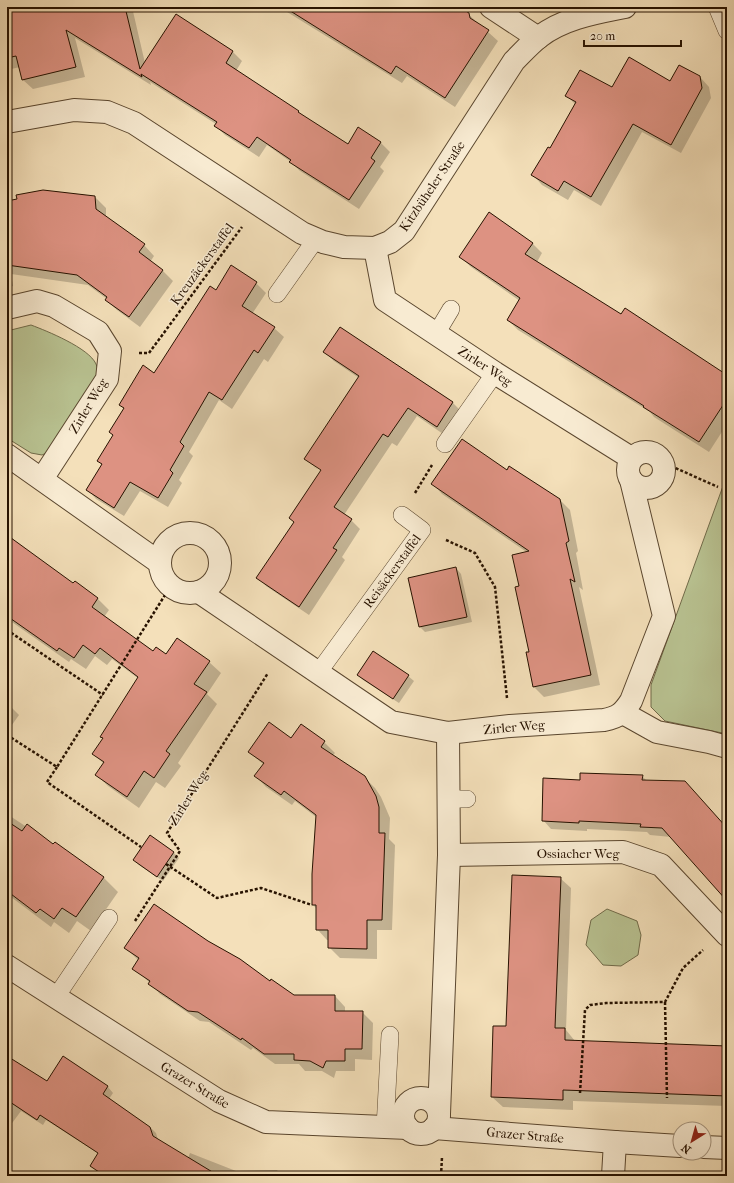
<svg xmlns="http://www.w3.org/2000/svg" width="734" height="1183" font-family="'IM FELL French Canon',serif">
	<style>
		.green { fill: #b9c392; stroke: #706a49 }
		.shadow { fill: #0003; fill-rule: evenodd }
		.building { fill: #dd9282; stroke: #271200 }
		.lines { fill: none; stroke-linecap: round; stroke-linejoin: round }
		.service-casing { stroke: #5a462e; stroke-width: 18 }
		.minor-casing { stroke: #5a462e; stroke-width: 24 }
		.path { stroke: #271200; stroke-width: 2.5; stroke-dasharray: 3 2; stroke-linecap: butt }
		.service { stroke: #f8ebd2; stroke-width: 17 }
		.minor { stroke: #f8ebd2; stroke-width: 22 }
		.labels { text-anchor: middle; dominant-baseline: central; stroke-width: 3; stroke-linejoin: round; paint-order: stroke }
		.street-label { font-size: 13px; fill: #271200; stroke: #f8ebd2 }
	</style>
	<rect width="100%" height="100%" fill="#f4e0ba"/>
	<filter id="stains"><feTurbulence type="fractalNoise" baseFrequency=".005" numOctaves="4"/><feColorMatrix values="0 0 0 0 .2 0 0 0 0 .09 0 0 0 0 .02 0 0 0 .5 -.17"/></filter>
	<radialGradient id="worn" r=".72"><stop offset=".6" stop-color="#630" stop-opacity="0"/><stop offset="1" stop-color="#630" stop-opacity=".3"/></radialGradient>
	<!-- green -->
	<g class="green">
		<path d="M 31,325 C 47,331 89,348 96,364 C 98,368 98,375 99,380 L 53,450 L 42,455 L 31,453 L 7,438 L 7,331 Z"/>
		<polygon points="727,475 727,734 665,721 651,707 651,685"/>
		<polygon points="607,909 637,921 641,935 638,955 621,966 603,965 586,945 591,920"/>
	</g>
	<!-- shadow -->
	<g class="shadow">
		<polygon points="7,7 132,7 145,63 232,51 242,61 236,71 299,112 305,117 349,145 380,142 390,152 380,167 384,171 359,209 300,171 291,162 267,145 259,157 225,135 216,126 216,124 150,82 151,85 75,38 85,77 33,89 23,80 20,67 7,70"/>
		<polygon points="279,7 457,7 468,14 498,41 455,107 407,76 402,83"/>
		<polygon points="700,77 709,87 711,98 681,153 642,132 601,206 574,190 568,200 542,185 533,175 550,149 576,105 567,96 670,83"/>
		<polygon points="95,197 106,208 106,218 144,245 154,256 150,262 162,270 173,281 140,327 117,310 106,300 107,299 88,285 11,274 13,286 7,288 7,202"/>
		<polygon points="532,243 542,253 537,262 622,316 727,377 727,424 709,452 654,417 650,412 518,330 508,320 520,301 471,267 461,257"/>
		<polygon points="256,283 266,293 252,314 274,328 284,337 268,362 264,359 232,409 219,400 189,452 193,456 179,480 182,483 168,507 140,491 124,516 96,499 87,489 102,465 98,461 114,436 110,432 124,409 120,405 154,374 216,291"/>
		<path d="M 340,328 L 453,403 L 462,412 L 446,436 L 417,416 L 397,446 L 392,443 L 344,515 L 351,520 L 360,529 L 342,557 L 345,560 L 309,615 L 266,586 L 258,577 L 294,522 L 321,472 L 305,459 L 359,378 L 334,361 L 325,352 ZM 314,464 L 326,472 L 325,474 L 314,467 Z"/>
		<polygon points="507,471 560,500 570,510 578,551 576,553 583,590 579,587 600,685 544,697 534,687 527,653 530,652 520,587 528,553 442,494 433,484"/>
		<polygon points="7,556 73,584 97,598 109,610 104,617 153,653 209,662 221,673 207,694 217,704 178,763 181,766 165,788 156,782 139,808 108,786 97,775 104,764 94,754 104,739 101,737 139,679 112,659 107,665 95,656 86,669 71,659 69,662 9,620 7,623"/>
		<polygon points="456,568 461,574 472,622 425,632 420,627"/>
		<polygon points="358,675 408,676 414,681 399,703 363,680"/>
		<polygon points="7,703 19,715 7,732"/>
		<polygon points="301,725 324,742 335,753 332,756 364,777 375,788 381,797 390,818 389,839 395,845 392,930 377,930 377,959 340,958 329,947 329,940 327,940 317,929 317,909 313,905 316,817 295,801 292,805 266,787 256,776 264,765 249,752 291,739"/>
		<polygon points="642,776 647,781 727,828 727,899 671,837 650,835 647,832 587,829 587,831 551,829 543,820 581,781"/>
		<polygon points="7,814 54,845 55,844 104,878 118,892 91,931 77,921 69,933 54,922 51,927 7,894"/>
		<polygon points="150,837 174,853 179,858 163,881 139,865 134,860"/>
		<polygon points="560,878 571,888 566,1030 575,1041 727,1047 727,1106 573,1101 573,1110 503,1107 492,1097 507,1027"/>
		<polygon points="208,942 294,996 335,996 345,1007 345,1012 362,1012 373,1023 372,1060 355,1059 355,1071 336,1071 334,1078 322,1071 305,1071 299,1064 275,1064 253,1048 251,1050 209,1022 200,1021 160,994 150,983 134,968 139,961 126,948"/>
		<polygon points="7,1053 11,1057 12,1060 47,1082 63,1058 108,1087 113,1093 109,1099 150,1127 156,1133 158,1140 188,1158 190,1153 236,1171 277,1170 282,1176 103,1176 91,1166 99,1154 46,1120 43,1125 21,1111 7,1130"/>
	</g>
	<!-- building -->
	<g class="building">
		<polygon points="7,7 125,7 140,69 176,14 233,51 226,63 299,111 298,112 348,144 358,127 381,142 371,158 375,161 349,200 289,162 291,160 257,137 249,148 214,126 217,122 141,74 142,77 66,30 76,67 22,80 16,56 7,58"/>
		<polygon points="284,7 459,7 469,13 470,18 489,30 445,98 396,66 391,74"/>
		<polygon points="629,57 670,81 679,65 700,76 702,88 671,145 633,124 591,197 564,181 558,191 531,175 548,147 550,148 576,102 565,96 580,70 612,87"/>
		<polygon points="43,190 95,196 96,209 145,244 139,252 163,270 129,317 105,300 107,297 77,275 7,265 7,201 17,199 16,195"/>
		<polygon points="489,212 533,243 525,254 621,314 625,308 727,375 727,399 699,442 643,407 644,406 507,320 520,298 459,257"/>
		<polygon points="231,265 257,282 242,306 275,327 258,353 254,350 222,400 209,392 180,442 184,446 170,470 173,473 158,498 130,482 114,508 86,490 102,464 97,461 113,435 109,432 124,408 119,405 143,365 154,373 210,286 216,290"/>
		<polygon points="340,327 453,402 437,427 408,408 388,437 383,434 334,507 352,519 333,548 337,550 299,607 256,578 294,522 289,518 321,470 304,459 359,376 323,352"/>
		<polygon points="462,439 507,470 509,466 560,499 569,541 566,543 575,582 570,579 591,675 533,687 526,652 529,652 515,587 519,586 512,555 529,551 431,484"/>
		<polygon points="7,535 73,583 75,581 98,598 92,607 153,651 156,647 166,654 177,638 210,661 194,684 207,692 166,751 170,754 154,778 144,771 127,797 95,775 104,762 92,754 103,738 100,737 138,677 100,648 95,654 83,645 74,658 59,648 57,651 7,616"/>
		<polygon points="456,567 467,617 419,627 408,578"/>
		<polygon points="373,651 409,675 393,699 357,675"/>
		<polygon points="269,722 291,738 301,724 325,741 321,747 365,776 376,796 379,807 379,833 385,833 382,920 367,920 367,949 328,948 328,930 316,930 316,905 312,905 312,874 316,815 284,791 281,795 254,776 264,763 248,752"/>
		<polygon points="580,773 643,775 642,780 685,781 727,828 727,901 662,828 640,827 641,824 579,821 579,823 542,821 543,778 580,780"/>
		<polygon points="7,821 22,831 27,824 53,844 55,842 104,877 76,917 62,908 54,919 40,909 36,913 7,891"/>
		<polygon points="150,835 174,852 157,877 133,860"/>
		<polygon points="512,875 561,877 555,1028 565,1028 565,1040 727,1046 727,1096 563,1090 563,1100 491,1097 493,1026 506,1026"/>
		<polygon points="154,904 208,941 240,959 270,981 271,979 294,995 335,995 335,1011 363,1011 362,1049 345,1049 345,1061 326,1061 323,1068 310,1061 294,1060 294,1054 264,1054 242,1038 241,1040 198,1012 188,1011 148,984 150,981 132,969 139,958 124,948"/>
		<polygon points="7,1056 47,1081 63,1056 108,1086 103,1094 150,1127 153,1136 219,1176 105,1176 90,1166 98,1153 40,1115 37,1120 7,1100"/>
	</g>
	<g class="lines">
		<defs>
			<g id="service">
				<polyline points="717,7 727,31"/>
				<polyline points="277,294 316,239"/>
				<polyline points="436,334 451,309"/>
				<polyline points="445,444 495,373"/>
				<polyline points="318,673 422,530 402,515"/>
				<polyline points="449,799 467,799"/>
				<polyline points="56,997 109,918"/>
				<polyline points="385,1128 390,1035"/>
			</g>
			<g id="minor">
				<polyline points="491,7 538,38"/>
				<path d="M 7,122 L 74,110 L 107,112 L 134,123 L 302,233 L 323,242 L 344,247 L 375,248 L 390,242 L 404,231 L 514,61 C 522,53 530,44 539,37 C 564,18 595,13 625,7"/>
				<polyline points="375,248 385,300 495,373 631,458"/>
				<polyline points="7,308 37,301 54,306 98,332 110,351 107,379 42,479"/>
				<circle cx="646" cy="470" r="18"/>
				<polyline points="7,455 160,563"/>
				<circle cx="190" cy="563" r="30"/>
				<path d="M 199,592 L 391,722 L 448,733 L 510,726 L 604,720 C 619,717 623,713 631,701 L 664,616 L 631,480"/>
				<polyline points="623,713 657,732 709,742 727,747"/>
				<polyline points="449,855 623,852 661,865 727,935"/>
				<polyline points="7,966 219,1101 266,1122 408,1128"/>
				<circle cx="421" cy="1116" r="18"/>
				<polyline points="439,1114 449,855 448,733"/>
				<polyline points="434,1128 615,1142 680,1146"/>
				<polyline points="704,1147 727,1148"/>
				<polyline points="613,1176 615,1142"/>
			</g>
		</defs>
		<!-- service casing -->
		<use href="#service" class="service-casing"/>
		<!-- minor casing -->
		<use href="#minor" class="minor-casing"/>
		<!-- path -->
		<g class="path">
			<polyline points="139,353 149,353 242,227"/>
			<polyline points="662,462 718,487"/>
			<polyline points="415,493 432,465"/>
			<polyline points="446,540 475,553 495,587 507,698"/>
			<polyline points="7,630 103,695"/>
			<polyline points="7,735 57,767 165,595"/>
			<polyline points="57,767 47,782 141,847"/>
			<polyline points="166,864 217,898 261,888 312,905"/>
			<polyline points="135,921 180,851 167,833 268,673"/>
			<polyline points="665,1002 667,1098"/>
			<polyline points="580,1093 585,1010 590,1005 606,1003 665,1002 683,968 703,950"/>
			<polyline points="441,1176 442,1157"/>
		</g>
		<!-- service -->
		<use href="#service" class="service"/>
		<!-- minor -->
		<use href="#minor" class="minor"/>
	</g>
	<g class="labels">
		<!-- street labels -->
		<g class="street-label">
			<text transform="translate(432 186) rotate(-56)">Kitzbüheler Straße</text>
			<text transform="translate(202 264) rotate(-54)">Kreuzäckerstaffel</text>
			<text transform="translate(485 366) rotate(33)">Zirler Weg</text>
			<text transform="translate(88 406) rotate(-59)">Zirler Weg</text>
			<text transform="translate(392 571) rotate(-54)">Reisäckerstaffel</text>
			<text transform="translate(514 727) rotate(-5)">Zirler Weg</text>
			<text transform="translate(188 798) rotate(-58)">Zirler Weg</text>
			<text x="578" y="853">Ossiacher Weg</text>
			<text transform="translate(195 1085) rotate(31)">Grazer Straße</text>
			<text transform="translate(525 1135) rotate(5)">Grazer Straße</text>
		</g>
	</g>
	<!-- margin -->
	<rect width="734" height="1183" fill="none" stroke="#f4e0ba" stroke-width="24"/>
	<rect x="8" y="8" width="718" height="1167" fill="none" stroke="#271200" stroke-width="2"/>
	<rect x="12" y="12" width="710" height="1159" fill="none" stroke="#271200"/>
	<!-- north arrow -->
	<g transform="translate(692 1141) rotate(217)"><circle r="19" fill="#f8ebd2" stroke="#a4947e"/>
	<path d="M0-3L7 15L0 10L-7 15Z" fill="#8f2418"/>
	<text y="-6" font-size="11" font-weight="bold" text-anchor="middle" fill="#271200">N</text>
	</g>
	<!-- scale -->
	<path d="M584 40v6h97v-6" fill="none" stroke="#271200" stroke-width="2"/>
	<text x="590" y="40" font-size="12" fill="#271200" stroke="#f8ebd2" stroke-width="3" paint-order="stroke">20 m</text>
	<rect width="100%" height="100%" filter="url(#stains)"/>
	<rect width="100%" height="100%" fill="url(#worn)"/>
</svg>
